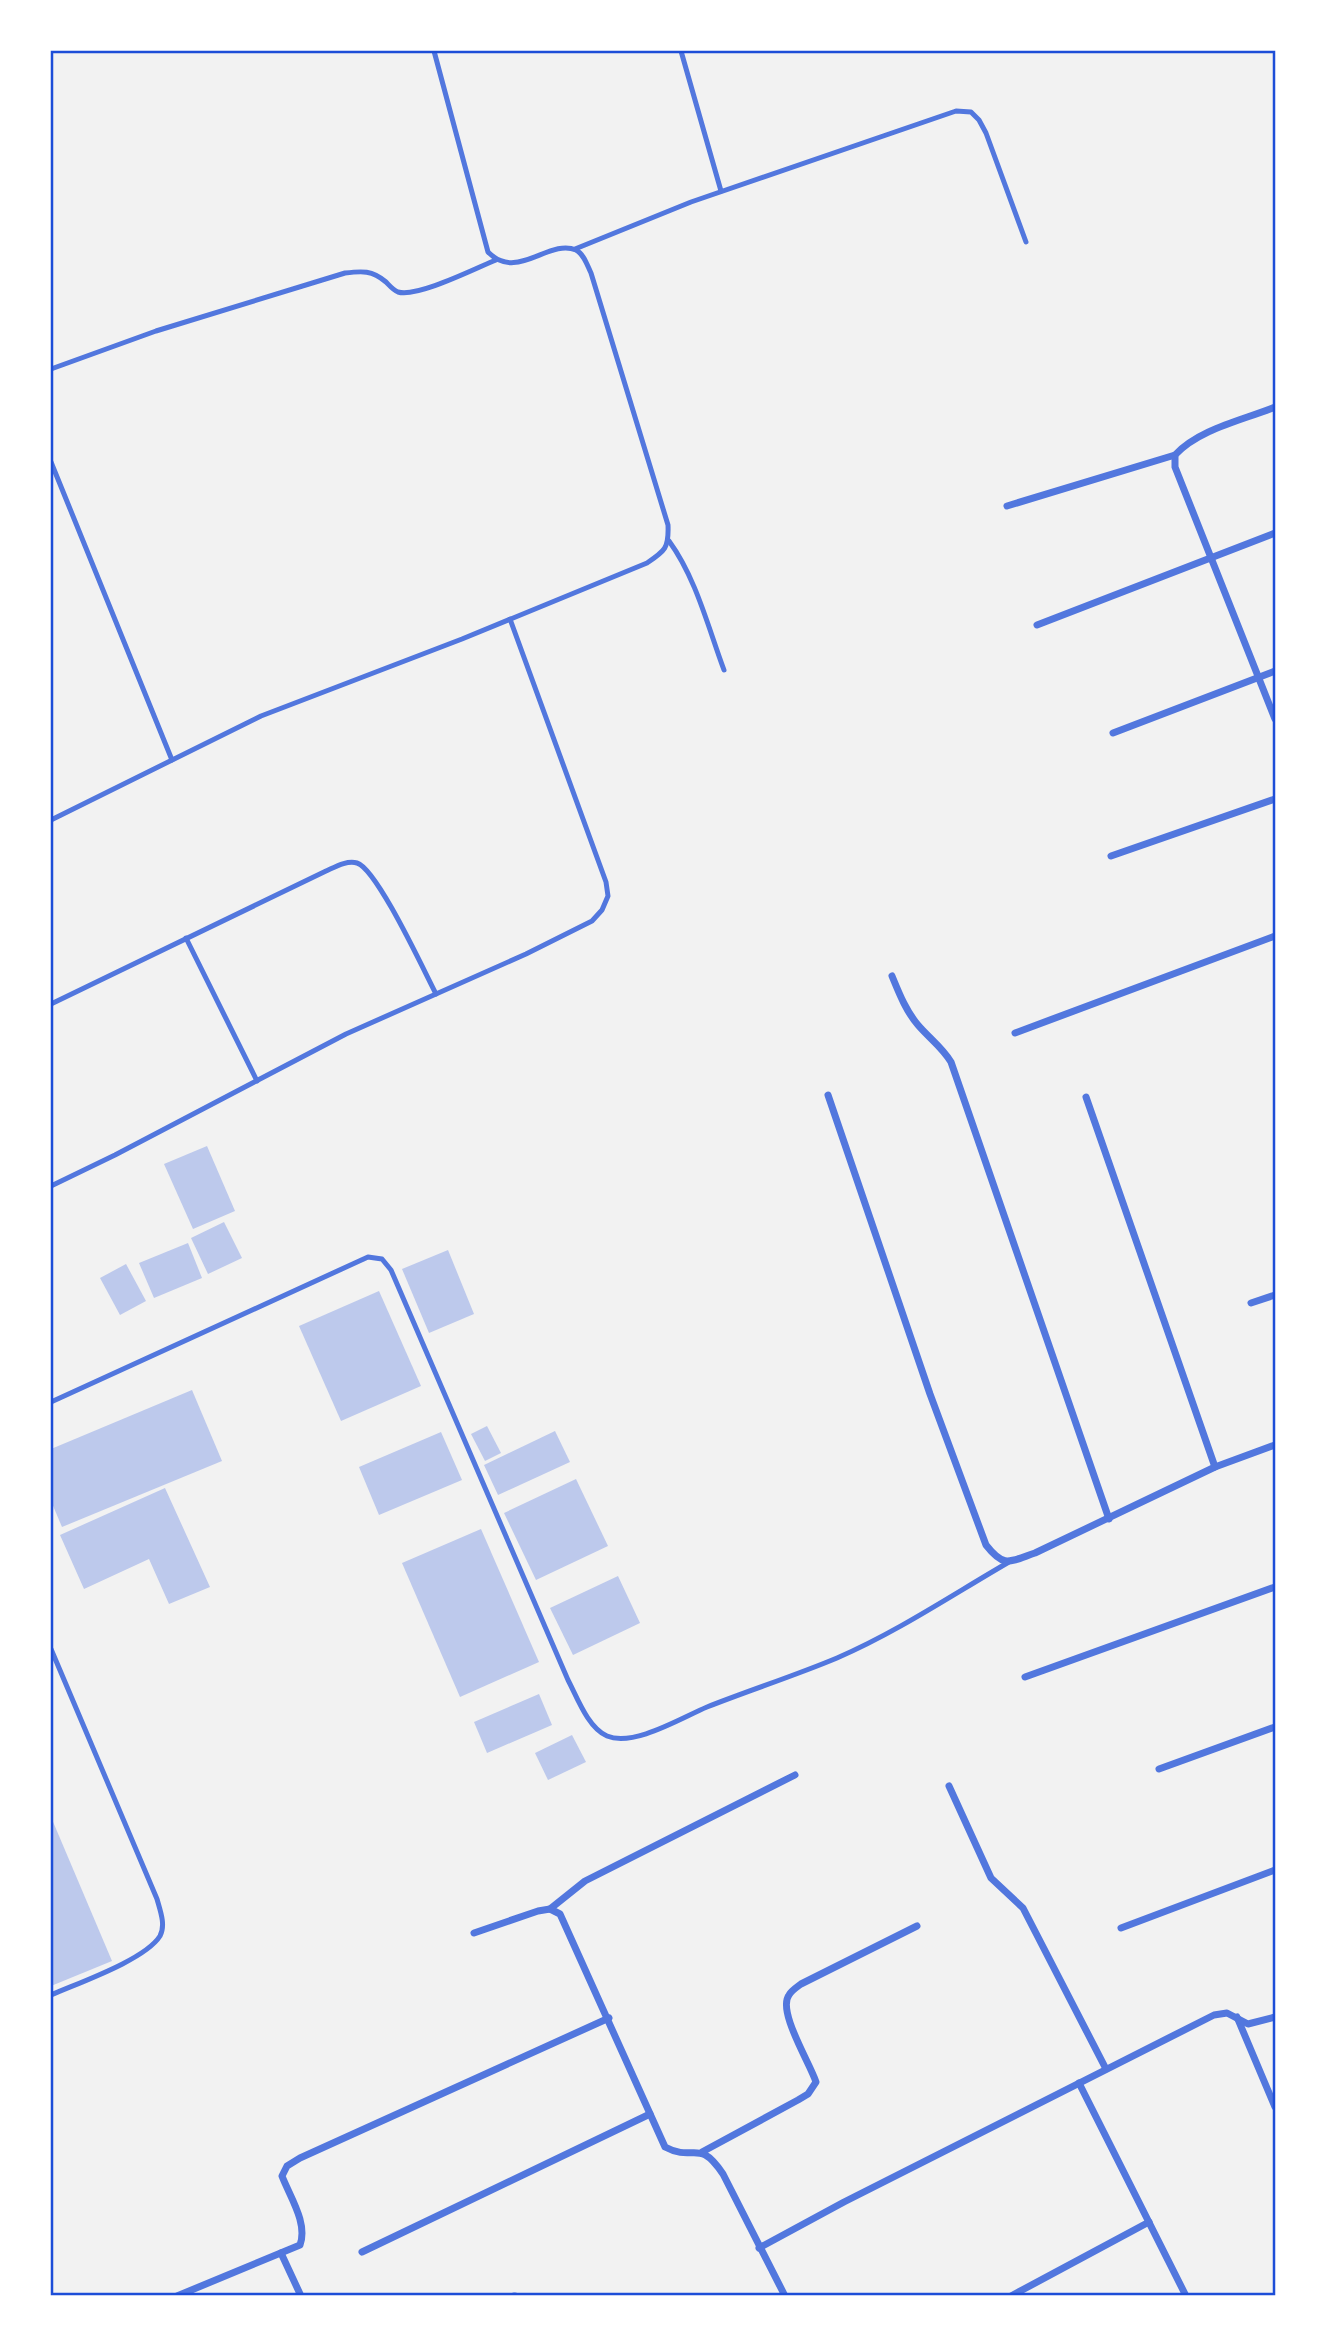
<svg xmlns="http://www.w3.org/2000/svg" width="1326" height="2347" font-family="'Playfair Display',serif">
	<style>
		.building { fill: #bdc9ec }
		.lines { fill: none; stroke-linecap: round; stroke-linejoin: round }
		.service { stroke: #5277de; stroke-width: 5 }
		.minor { stroke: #5277de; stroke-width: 7 }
		.neatline { fill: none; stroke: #1d4ed8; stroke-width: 2.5 }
	</style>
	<rect width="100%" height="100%" fill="#f2f2f2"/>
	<!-- building -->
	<g class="building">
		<polygon points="207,1146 235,1211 193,1229 164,1164"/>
		<polygon points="224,1222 242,1258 208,1274 191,1238"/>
		<polygon points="188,1243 202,1278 154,1298 139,1263"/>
		<polygon points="448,1250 474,1314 429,1333 402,1269"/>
		<polygon points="126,1264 146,1301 120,1315 100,1278"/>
		<polygon points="379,1291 421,1386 341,1421 299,1326"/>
		<polygon points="192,1390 222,1461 62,1527 51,1501 51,1449"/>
		<polygon points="487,1426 501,1453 485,1461 471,1434"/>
		<polygon points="555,1431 570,1462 498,1495 484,1465"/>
		<polygon points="441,1432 462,1480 379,1515 359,1467"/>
		<polygon points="576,1479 608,1546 536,1580 504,1513"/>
		<polygon points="165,1488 210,1587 169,1604 149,1559 84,1589 60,1535"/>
		<polygon points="481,1529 539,1662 460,1697 402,1563"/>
		<polygon points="618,1576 640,1623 573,1655 550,1608"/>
		<polygon points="539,1694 552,1725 487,1753 474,1722"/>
		<polygon points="572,1735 586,1762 548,1780 535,1753"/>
		<polygon points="51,1817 112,1961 51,1986"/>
	</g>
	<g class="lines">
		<!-- service -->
		<g class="service">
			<polyline points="681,51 721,191"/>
			<polyline points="575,249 691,202 956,111 971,112 979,120 986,133 1026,242"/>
			<path d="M 51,369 L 156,331 L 345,273 C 362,271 372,270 386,282 C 389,285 393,290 398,292 C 417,298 476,268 496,260"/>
			<polyline points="51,462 172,760"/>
			<path d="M 669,541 C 696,578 708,627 724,670"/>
			<path d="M 51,820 L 261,716 L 462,639 L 647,563 C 665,551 669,548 668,525 L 591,273 C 587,265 584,254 576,250 C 549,238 517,282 488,252 L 434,51"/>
			<polyline points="186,938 257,1081"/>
			<path d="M 51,1004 L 326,871 C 335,867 347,860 357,863 C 377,869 424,971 436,994"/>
			<polyline points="51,1186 115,1155 346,1034 526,954 592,921 602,910 608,896 606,882 510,619"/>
			<path d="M 51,1402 L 368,1257 L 382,1259 L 391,1270 L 568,1680 C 577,1697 588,1728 607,1736 C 634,1747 681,1718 707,1707 C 750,1690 794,1676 837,1658 C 897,1632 952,1595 1009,1562"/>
			<path d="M 51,1649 L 157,1899 C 160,1910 166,1925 160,1936 C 145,1960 78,1983 51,1995"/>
		</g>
		<!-- minor -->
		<g class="minor">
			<path d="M 1275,407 C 1243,420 1199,429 1175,455 L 1175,467 L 1275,719"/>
			<polyline points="1007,506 1175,455"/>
			<polyline points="1037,625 1275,533"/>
			<polyline points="1113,733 1275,671"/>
			<polyline points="1111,856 1275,799"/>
			<path d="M 892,976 C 899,993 906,1011 918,1025 C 929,1038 942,1047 951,1062 L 1109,1519"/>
			<polyline points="1015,1033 1275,936"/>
			<path d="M 828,1095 L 930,1394 L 986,1545 C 1004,1568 1009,1562 1035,1553 L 1215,1467 L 1275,1445"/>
			<polyline points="1086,1097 1215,1467"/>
			<polyline points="1251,1303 1275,1295"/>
			<polyline points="1025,1677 1275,1587"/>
			<polyline points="1159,1769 1275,1727"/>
			<polyline points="949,1786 991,1878 1023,1908 1106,2069"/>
			<polyline points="550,1909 585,1881 795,1775"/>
			<polyline points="1121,1928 1275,1870"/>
			<path d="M 474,1933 L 538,1911 L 550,1909 L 560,1914 L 665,2147 C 695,2163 698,2137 723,2174 L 785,2296"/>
			<polyline points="1237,2017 1275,2107"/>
			<polyline points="1079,2083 1186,2296"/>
			<path d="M 702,2152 L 798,2100 L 808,2094 L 816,2082 C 810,2063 777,2011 789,1995 C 791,1991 797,1987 801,1984 L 917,1926"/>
			<polyline points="759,2248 844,2202 1214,2015 1227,2013 1248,2024 1275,2017"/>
			<polyline points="362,2252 650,2114"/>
			<polyline points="281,2253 301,2296"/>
			<path d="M 177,2296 L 300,2245 C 308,2223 290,2197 282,2176 L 287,2166 L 300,2158 L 609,2018"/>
			<polyline points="514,2296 515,2296"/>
			<polyline points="1011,2296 1149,2222"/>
		</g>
	</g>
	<!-- border -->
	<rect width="1326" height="2347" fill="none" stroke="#ffffff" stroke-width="105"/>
	<rect x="52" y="52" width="1222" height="2242" class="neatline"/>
</svg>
